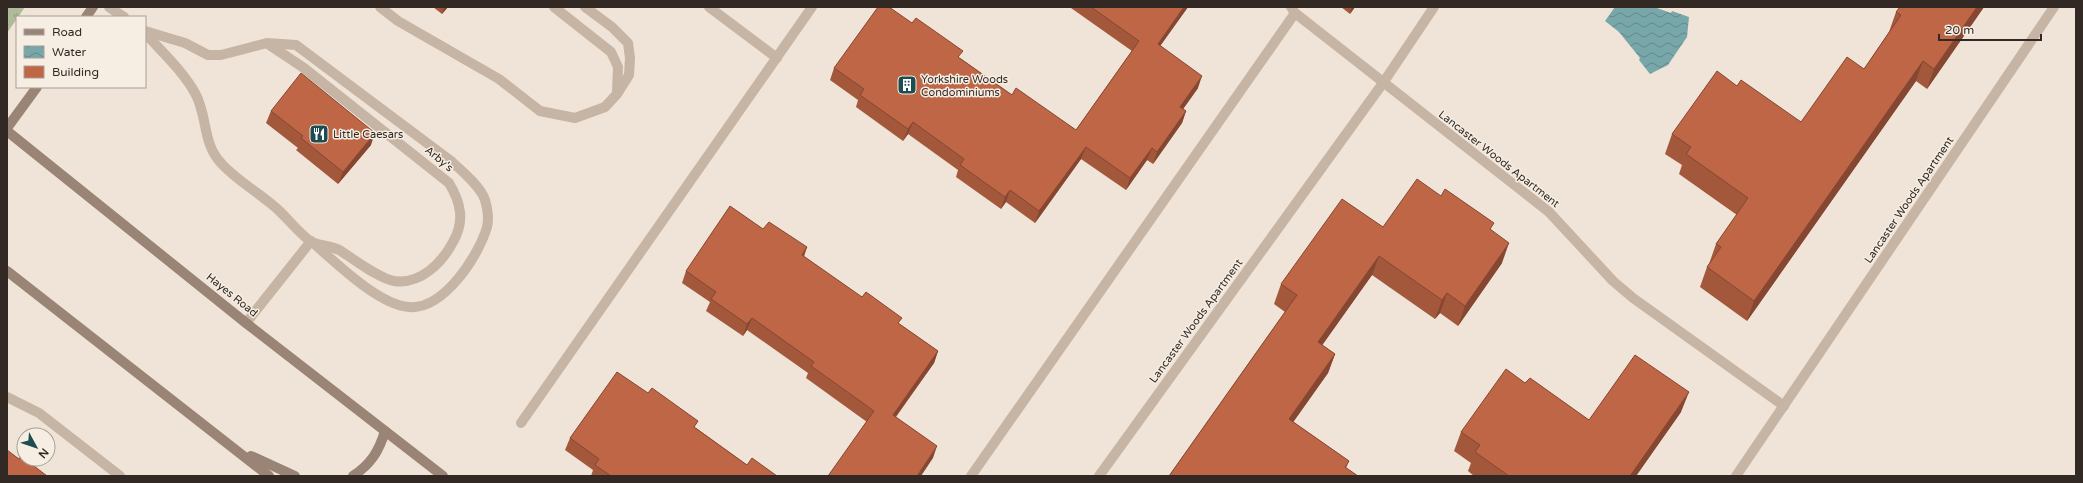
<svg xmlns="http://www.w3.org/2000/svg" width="2083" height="483" font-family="'Varela Round',sans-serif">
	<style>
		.grass { fill: url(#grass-tufts) }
		.water { fill: url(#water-waves) }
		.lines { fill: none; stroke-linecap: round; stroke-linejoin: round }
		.lane { stroke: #c6b4a4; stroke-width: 10 }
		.street { stroke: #c6b4a4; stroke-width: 10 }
		.secondary { stroke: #998476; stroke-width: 10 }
		.wall { fill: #a3583c }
		.shaded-wall { fill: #854731 }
		.building { fill: #be6646; stroke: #854731 }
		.labels { text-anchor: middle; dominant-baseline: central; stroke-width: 3; stroke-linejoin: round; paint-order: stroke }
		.poi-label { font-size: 11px; fill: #322925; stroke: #f7eee3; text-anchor: start }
		.street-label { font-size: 11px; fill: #322925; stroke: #f7eee3 }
	</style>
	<defs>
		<pattern id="grass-tufts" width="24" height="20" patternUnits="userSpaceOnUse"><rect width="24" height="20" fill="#b0bc99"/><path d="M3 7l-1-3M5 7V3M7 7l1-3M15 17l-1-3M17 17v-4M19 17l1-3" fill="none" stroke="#90997d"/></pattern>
		<pattern id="water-waves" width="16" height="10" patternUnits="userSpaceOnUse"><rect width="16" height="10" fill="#78a7aa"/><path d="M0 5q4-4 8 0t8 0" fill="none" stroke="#63888a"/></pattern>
	</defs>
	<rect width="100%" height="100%" fill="#efe4d7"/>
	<!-- grass -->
	<polygon class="grass" points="7,7 25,7 7,33"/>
	<!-- water -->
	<polygon class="water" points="1615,7 1654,7 1671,13 1672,11 1689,17 1687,37 1668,65 1650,74 1639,60 1640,58 1619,32 1605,21"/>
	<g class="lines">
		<!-- lane -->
		<g class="lane">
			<polyline points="109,7 124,17"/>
			<polyline points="380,7 398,21 499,79 540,111 575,118 605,107 617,94 629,75 630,58 628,43 612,27 585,7"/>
			<polyline points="554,7 611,52 618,67 617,92"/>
			<path d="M 145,31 L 185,43 L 208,55 L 221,55 L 267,43 L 296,45 L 451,161 C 461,170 481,187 485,200 C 487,207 489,219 487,227 C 479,255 444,310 409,307 C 378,305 334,261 311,241 L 246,323"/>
			<path d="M 145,33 C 162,52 183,71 195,93 C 208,116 202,143 221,163 C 236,180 258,192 275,207 C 285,215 302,237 312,242 C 321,246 333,246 341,251 C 355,260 378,278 394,281 C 420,285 442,263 453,242 C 465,221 461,203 449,183 L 304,68 L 268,44"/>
			<polyline points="7,397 39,413 120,476"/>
		</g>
		<!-- street -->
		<g class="street">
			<polyline points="709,7 777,58"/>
			<polyline points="1295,13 1549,212 1613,281 1633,298 1784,406"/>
			<polyline points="521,423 812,7"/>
			<polyline points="971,476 1295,13 1291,7"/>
			<polyline points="1099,476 1383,83 1434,7"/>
			<polyline points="1736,476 2054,7"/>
		</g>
		<!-- secondary -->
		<g class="secondary">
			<polyline points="86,17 93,7"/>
			<polyline points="7,128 37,87"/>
			<polyline points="7,131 246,323 443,476"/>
			<polyline points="7,271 269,476"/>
			<polyline points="251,456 295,476"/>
			<path d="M 353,476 C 371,464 379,451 385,431"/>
		</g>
	</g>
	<!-- wall -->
	<g class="wall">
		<polygon points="433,7 448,7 442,14"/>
		<polygon points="1072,7 1188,7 1160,46 1198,88 1183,109 1186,111 1182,123 1153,164 1147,160 1126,190 1081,159 1035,223 1006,202 1001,209 956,177 958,170 908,134 903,141 856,107 858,100 830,80 834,68 960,58 1012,95 1076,130 1132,51 1071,8"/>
		<polygon points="1341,7 1355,7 1350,14"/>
		<polygon points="1900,7 1984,7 1927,89 1916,81 1747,321 1700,287 1707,267 1709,264 1716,244 1737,215 1679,174 1682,165 1665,154 1672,134 1737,86 1801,122 1864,69 1889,32 1896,12"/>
		<polygon points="271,111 371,145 338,184 296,150 298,148 266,123"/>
		<polygon points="1383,227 1491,230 1502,263 1458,326 1440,313 1435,319 1372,275 1322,345 1335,354 1328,373 1293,422 1349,461 1346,468 1169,476 1285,312 1274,304 1281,284"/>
		<polygon points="763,229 807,247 804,257 938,351 934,363 896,417 933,458 867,422 806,378 808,373 747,330 743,336 706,311 710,302 682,283 686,271"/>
		<polygon points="1525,383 1589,420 1681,412 1636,476 1474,476 1468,471 1471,463 1454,451 1461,432"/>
		<polygon points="696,428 747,465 777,476 591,476 593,470 565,450 570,438"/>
	</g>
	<!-- shaded-wall -->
	<g class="shaded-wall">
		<polygon points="444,7 448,7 442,14"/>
		<polygon points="1184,7 1188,7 1153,56 1158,44"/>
		<polygon points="1352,7 1355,7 1350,14"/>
		<polygon points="1977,7 1984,7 1927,89 1934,69"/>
		<polygon points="1923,61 1916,81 1747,321 1754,301"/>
		<polygon points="1202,76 1198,88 1176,119 1180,107"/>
		<polygon points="1186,111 1182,123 1153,164 1157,152"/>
		<polygon points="913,122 908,134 903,141 908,129"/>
		<polygon points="375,133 371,145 338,184 343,172"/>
		<polygon points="1086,147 1081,159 1035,223 1039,211"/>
		<polygon points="1152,148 1147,160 1126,190 1130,178"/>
		<polygon points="1010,190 1006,202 1001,209 1005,197"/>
		<polygon points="1509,243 1502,263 1458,326 1465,306"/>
		<polygon points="807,247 802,259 802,255"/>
		<polygon points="1379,256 1372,275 1311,361 1318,342"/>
		<polygon points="1447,293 1440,313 1435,319 1442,300"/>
		<polygon points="752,318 747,330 743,336 747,324"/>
		<polygon points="938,351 934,363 888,427 893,415"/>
		<polygon points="1335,354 1328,373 1282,438 1289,419"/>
		<polygon points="1689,392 1681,412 1636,476 1630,476"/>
		<polygon points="937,446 933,458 921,476 917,476"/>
	</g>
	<!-- building -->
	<g class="building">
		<polygon points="878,7 889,7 912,23 916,18 963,51 958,57 1012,95 1016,88 1076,130 1139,41 1091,7 1184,7 1158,44 1202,76 1180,107 1186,111 1157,152 1152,148 1130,178 1086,147 1039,211 1010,190 1005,197 960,165 964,159 913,122 908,129 860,95 864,89 834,68"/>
		<polygon points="1900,7 1977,7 1934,69 1923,61 1754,301 1707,267 1721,247 1716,244 1748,198 1686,154 1691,147 1672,134 1717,71 1737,86 1741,80 1801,122 1847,57 1864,69 1901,15 1896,12"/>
		<polygon points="301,73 375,133 343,172 301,138 303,136 271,111"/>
		<polygon points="1417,179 1441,196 1445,189 1494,223 1490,229 1509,243 1465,306 1447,293 1442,300 1379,256 1318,342 1335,354 1289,419 1349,461 1345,467 1358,476 1169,476 1297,295 1281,284 1342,199 1383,227"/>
		<polygon points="730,206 763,229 769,222 807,247 802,255 862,297 866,292 902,318 898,323 938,351 893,415 937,446 917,476 828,476 874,411 811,366 814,362 752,318 747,324 711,299 716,292 686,271"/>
		<polygon points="1635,355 1689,392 1630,476 1509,476 1475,452 1480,445 1461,432 1506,369 1525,383 1530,378 1589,420"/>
		<polygon points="617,372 648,393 652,388 698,421 694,427 747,465 752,458 777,476 611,476 595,465 599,459 570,438"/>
		<polygon points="7,450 19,459 21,456 24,458 24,459 25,459 47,476 7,476"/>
	</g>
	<!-- icons -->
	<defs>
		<symbol id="building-square" viewBox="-11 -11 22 22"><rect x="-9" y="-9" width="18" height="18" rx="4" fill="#1e4c50" stroke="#f7eee3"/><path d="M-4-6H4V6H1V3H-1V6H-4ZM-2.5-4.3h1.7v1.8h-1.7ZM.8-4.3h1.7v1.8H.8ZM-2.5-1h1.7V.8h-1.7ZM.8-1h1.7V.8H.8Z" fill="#fff"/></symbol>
		<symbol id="restaurant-square" viewBox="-11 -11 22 22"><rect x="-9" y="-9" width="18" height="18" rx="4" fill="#1e4c50" stroke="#f7eee3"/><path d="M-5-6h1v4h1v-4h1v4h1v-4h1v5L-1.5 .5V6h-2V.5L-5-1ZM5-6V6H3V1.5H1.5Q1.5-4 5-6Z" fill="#fff"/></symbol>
	</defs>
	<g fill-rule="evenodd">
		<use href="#building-square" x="896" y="74" width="22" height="22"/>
		<use href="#restaurant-square" x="308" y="123" width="22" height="22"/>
	</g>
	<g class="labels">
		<!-- poi labels -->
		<g class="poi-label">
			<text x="921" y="79">Yorkshire Woods<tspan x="921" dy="13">Condominiums</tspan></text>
			<text x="333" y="134">Little Caesars</text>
		</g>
		<!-- street labels -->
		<g class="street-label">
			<text transform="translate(439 159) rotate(40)">Arby's</text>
			<text transform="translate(1499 159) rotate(38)">Lancaster Woods Apartment</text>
			<text transform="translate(1909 200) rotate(-56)">Lancaster Woods Apartment</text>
			<text transform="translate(232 295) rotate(39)">Hayes Road</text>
			<text transform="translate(1196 321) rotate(-54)">Lancaster Woods Apartment</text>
		</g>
	</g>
	<!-- border -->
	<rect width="2083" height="483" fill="none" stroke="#322925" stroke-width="16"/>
	<!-- legend -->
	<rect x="16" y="16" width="130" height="72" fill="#f7eee3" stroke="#a89f97"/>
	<rect x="24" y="29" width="20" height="6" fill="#998476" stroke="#a89f97"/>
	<text x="52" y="36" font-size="12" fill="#322925">Road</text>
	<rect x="24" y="46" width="20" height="12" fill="url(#water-waves)" stroke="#a89f97"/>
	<text x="52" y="56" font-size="12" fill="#322925">Water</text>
	<rect x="24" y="66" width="20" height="12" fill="#be6646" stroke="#a89f97"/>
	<text x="52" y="76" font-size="12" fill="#322925">Building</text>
	<!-- north arrow -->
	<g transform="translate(36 447) rotate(130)"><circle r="19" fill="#f7eee3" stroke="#a89f97"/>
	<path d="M0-3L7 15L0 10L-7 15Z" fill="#1e4c50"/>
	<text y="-6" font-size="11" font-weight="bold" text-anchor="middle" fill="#322925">N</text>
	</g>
	<!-- scale -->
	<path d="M1939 34v6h102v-6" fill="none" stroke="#322925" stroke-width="2"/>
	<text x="1945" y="34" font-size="12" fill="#322925" stroke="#f7eee3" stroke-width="3" paint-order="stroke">20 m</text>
</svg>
